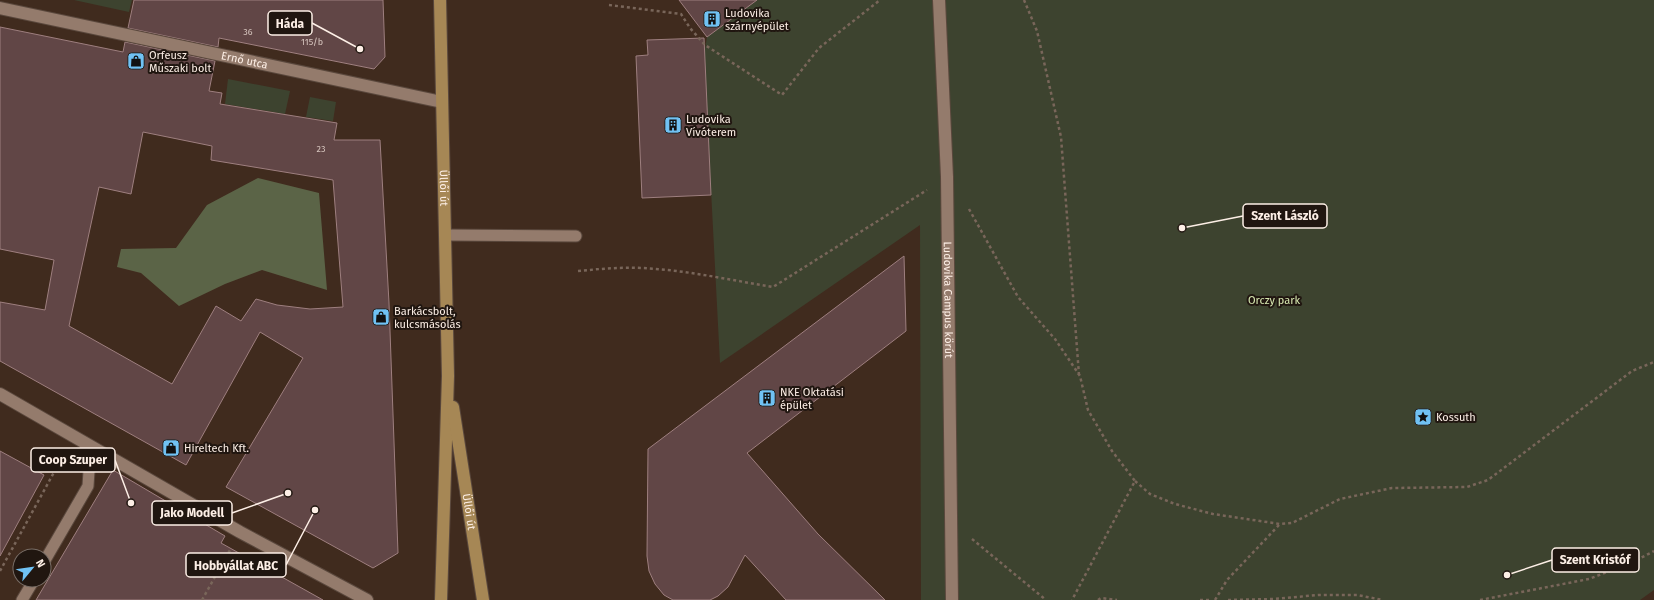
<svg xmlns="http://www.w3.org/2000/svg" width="1654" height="600" font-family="'Fira Sans',sans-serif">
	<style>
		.green { fill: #3d432f }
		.forest { fill: #5b6447 }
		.building { fill: #614646; stroke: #9e7f7f; fill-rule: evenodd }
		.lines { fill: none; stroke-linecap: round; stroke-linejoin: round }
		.lane-casing { stroke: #5a483d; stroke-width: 13 }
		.street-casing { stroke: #5a483d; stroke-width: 14 }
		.secondary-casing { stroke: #5a483d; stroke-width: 14 }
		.path { stroke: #79665a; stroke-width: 2.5; stroke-dasharray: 3 3; stroke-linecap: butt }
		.lane { stroke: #947b6c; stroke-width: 11 }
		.street { stroke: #947b6c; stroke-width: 12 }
		.secondary { stroke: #a68755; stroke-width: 12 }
		.labels { text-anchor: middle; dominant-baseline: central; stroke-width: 4; stroke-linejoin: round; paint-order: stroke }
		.number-label { font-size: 9px; fill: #d6c5be }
		.poi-label { font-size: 11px; fill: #fdefe6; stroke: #201610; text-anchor: start }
		.street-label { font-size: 11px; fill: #fdefe6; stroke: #201610 }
		.park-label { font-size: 11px; fill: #d7e8b0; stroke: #201610 }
		.leader { fill: none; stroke: #fdefe6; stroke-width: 1.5 }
		.callout-dot { fill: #fdefe6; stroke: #201610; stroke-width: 1.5 }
		.callout { fill: #201610; stroke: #fdefe6; stroke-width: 1.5 }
		.callout-label { font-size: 12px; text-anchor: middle; font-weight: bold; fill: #fdefe6 }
	</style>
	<rect width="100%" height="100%" fill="#402b1e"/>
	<!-- green -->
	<g class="green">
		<polygon points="74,0 132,0 129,12"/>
		<polygon points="757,0 1654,0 1654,590 1640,600 921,600 920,225 720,363 704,55 707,37"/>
		<polygon points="228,79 290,91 285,114 225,104"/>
		<polygon points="310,97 336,102 333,121 306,117"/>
	</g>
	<!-- forest -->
	<polygon class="forest" points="258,178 319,193 327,290 262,270 225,284 179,306 141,273 117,267 121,249 176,248 207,205"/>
	<!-- building -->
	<g class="building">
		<polygon points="134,0 383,0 385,57 374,69 219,38 218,47 128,28"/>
		<polygon points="679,0 757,0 707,37"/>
		<path d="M 0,27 L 123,52 L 125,42 L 215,61 L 209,91 L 222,93 L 220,104 L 337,123 L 334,140 L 380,140 L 389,303 L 398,553 L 373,568 L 226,487 L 303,358 L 260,332 L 186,465 L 0,361 L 0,302 L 45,310 L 54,260 L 0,249 ZM 143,132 L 212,146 L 211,160 L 333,180 L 343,307 L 310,309 L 277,305 L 256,299 L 241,321 L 216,306 L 172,384 L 69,326 L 99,187 L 131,194 Z"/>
		<polygon points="704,38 711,195 642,198 636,56 648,55 647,40"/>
		<polygon points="904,256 906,331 747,453 818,534 885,600 786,600 745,555 728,587 718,596 710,600 673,600 664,595 655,584 649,571 647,556 648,449"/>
		<polygon points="0,451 44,475 0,556"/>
		<polygon points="113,470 225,536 221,543 323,600 36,600"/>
	</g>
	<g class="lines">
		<defs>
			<g id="lane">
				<polyline points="445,235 576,236"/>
				<polyline points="44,562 88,486 89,471 85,443"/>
				<polyline points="22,600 34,580"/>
			</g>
			<g id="street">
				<path id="s1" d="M 939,0 L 947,177 L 952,600"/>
				<path id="s2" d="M 0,8 L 442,102"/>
				<polyline points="0,394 240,532 367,600"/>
			</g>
			<g id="secondary">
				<path id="s3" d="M 440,0 L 448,376 L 441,600"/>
				<path id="s4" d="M 453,407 L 483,600"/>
			</g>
		</defs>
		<!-- lane casing -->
		<use href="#lane" class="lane-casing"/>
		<!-- street casing -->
		<use href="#street" class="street-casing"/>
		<!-- secondary casing -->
		<use href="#secondary" class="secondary-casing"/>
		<!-- path -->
		<g class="path">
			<polyline points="1024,0 1037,31 1061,137 1079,375"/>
			<polyline points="609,5 681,14 690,28 705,45 782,95 819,48 880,0"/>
			<polyline points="969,209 1018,297 1055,339 1080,376 1088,410 1112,451 1135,481 1072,600"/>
			<path d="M 578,271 C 599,269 620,267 642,268 C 686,270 730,280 773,287 L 927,190"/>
			<polyline points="1135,481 1150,494 1175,504 1213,514 1280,524 1292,523 1340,499 1392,488 1467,487 1488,480 1632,371 1654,362"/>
			<polyline points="972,539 1046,600"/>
			<polyline points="0,571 64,454"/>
			<polyline points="202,600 230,550"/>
			<polyline points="1098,600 1101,598 1117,600"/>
			<polyline points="1200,600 1210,600"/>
			<polyline points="1215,600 1227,580 1279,525"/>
			<polyline points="1228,600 1274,599 1318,595 1357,595 1383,600"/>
			<polyline points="1480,600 1589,579 1635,561 1654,551"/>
		</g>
		<!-- lane -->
		<use href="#lane" class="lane"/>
		<!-- street -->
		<use href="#street" class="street"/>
		<!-- secondary -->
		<use href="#secondary" class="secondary"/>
	</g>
	<!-- icons -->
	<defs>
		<symbol id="building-square" viewBox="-11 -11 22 22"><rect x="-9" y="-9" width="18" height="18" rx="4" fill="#70c2f4" stroke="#201610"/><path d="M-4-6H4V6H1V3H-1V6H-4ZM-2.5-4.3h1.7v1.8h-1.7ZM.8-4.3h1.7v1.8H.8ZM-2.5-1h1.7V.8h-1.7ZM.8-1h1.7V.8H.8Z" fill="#111"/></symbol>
		<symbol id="shop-square" viewBox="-11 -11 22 22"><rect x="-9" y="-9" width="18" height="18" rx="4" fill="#70c2f4" stroke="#201610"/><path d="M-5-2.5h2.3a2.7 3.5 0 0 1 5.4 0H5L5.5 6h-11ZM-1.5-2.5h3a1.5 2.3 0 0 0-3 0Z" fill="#111"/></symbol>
		<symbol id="sight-square" viewBox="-11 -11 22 22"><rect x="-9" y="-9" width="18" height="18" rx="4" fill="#70c2f4" stroke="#201610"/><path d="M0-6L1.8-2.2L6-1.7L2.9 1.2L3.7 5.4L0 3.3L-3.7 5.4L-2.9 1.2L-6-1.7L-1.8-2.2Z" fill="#111"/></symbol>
	</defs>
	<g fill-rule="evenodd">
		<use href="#building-square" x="702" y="9" width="20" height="20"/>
		<use href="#shop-square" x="126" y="51" width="20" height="20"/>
		<use href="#building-square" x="663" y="115" width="20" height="20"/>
		<use href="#shop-square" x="371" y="307" width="20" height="20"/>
		<use href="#building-square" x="757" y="388" width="20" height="20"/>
		<use href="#sight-square" x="1413" y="407" width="20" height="20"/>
		<use href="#shop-square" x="161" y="438" width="20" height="20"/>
	</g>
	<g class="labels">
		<!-- number labels -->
		<g class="number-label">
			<text x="248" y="32">36</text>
			<text x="312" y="42">115/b</text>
			<text x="321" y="149">23</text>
		</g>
		<!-- poi labels -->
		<g class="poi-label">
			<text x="725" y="13">Ludovika<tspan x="725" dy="13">szárnyépület</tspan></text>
			<text x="149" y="55">Orfeusz<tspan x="149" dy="13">Műszaki bolt</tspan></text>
			<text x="686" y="119">Ludovika<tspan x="686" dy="13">Vívóterem</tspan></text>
			<text x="394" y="311">Barkácsbolt,<tspan x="394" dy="13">kulcsmásolás</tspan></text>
			<text x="780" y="392">NKE Oktatási<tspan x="780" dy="13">épület</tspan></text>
			<text x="1436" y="417">Kossuth</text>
			<text x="184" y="448">Hireltech Kft.</text>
		</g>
		<!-- street labels -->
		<g class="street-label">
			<text stroke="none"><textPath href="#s2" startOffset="250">Ernő utca</textPath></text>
			<text stroke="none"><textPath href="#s3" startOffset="188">Üllői út</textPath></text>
			<text stroke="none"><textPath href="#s1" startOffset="300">Ludovika Campus körút</textPath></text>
			<text stroke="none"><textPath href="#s4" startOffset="106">Üllői út</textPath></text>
		</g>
		<!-- park labels -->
		<g class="park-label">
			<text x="1274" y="300">Orczy park</text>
		</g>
	</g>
	<!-- callouts -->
	<path class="leader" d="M360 49L312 23M1182 228L1243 216M131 503L115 460M288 493L232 513M1507 575L1552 560M315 510L286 565"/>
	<g class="callout-dot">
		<circle cx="360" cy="49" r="4"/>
		<circle cx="1182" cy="228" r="4"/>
		<circle cx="131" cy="503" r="4"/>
		<circle cx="288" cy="493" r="4"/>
		<circle cx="1507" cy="575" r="4"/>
		<circle cx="315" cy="510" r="4"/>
	</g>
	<g class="callout">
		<rect x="268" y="11" width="44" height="24" rx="4"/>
		<rect x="1243" y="204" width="84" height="24" rx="4"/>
		<rect x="31" y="448" width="84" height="24" rx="4"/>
		<rect x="152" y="501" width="80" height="24" rx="4"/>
		<rect x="1552" y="548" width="87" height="24" rx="4"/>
		<rect x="186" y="553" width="100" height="24" rx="4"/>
	</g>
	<g class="callout-label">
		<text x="290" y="28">Háda</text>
		<text x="1285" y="220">Szent László</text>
		<text x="73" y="464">Coop Szuper</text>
		<text x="192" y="517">Jako Modell</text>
		<text x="1595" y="564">Szent Kristóf</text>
		<text x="236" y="570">Hobbyállat ABC</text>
	</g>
	<!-- north arrow -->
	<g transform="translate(32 568) rotate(61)"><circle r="19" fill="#201610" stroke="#786d66"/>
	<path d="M0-3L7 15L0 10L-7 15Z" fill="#70c2f4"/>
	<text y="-6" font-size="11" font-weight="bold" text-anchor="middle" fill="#fdefe6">N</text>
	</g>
</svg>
